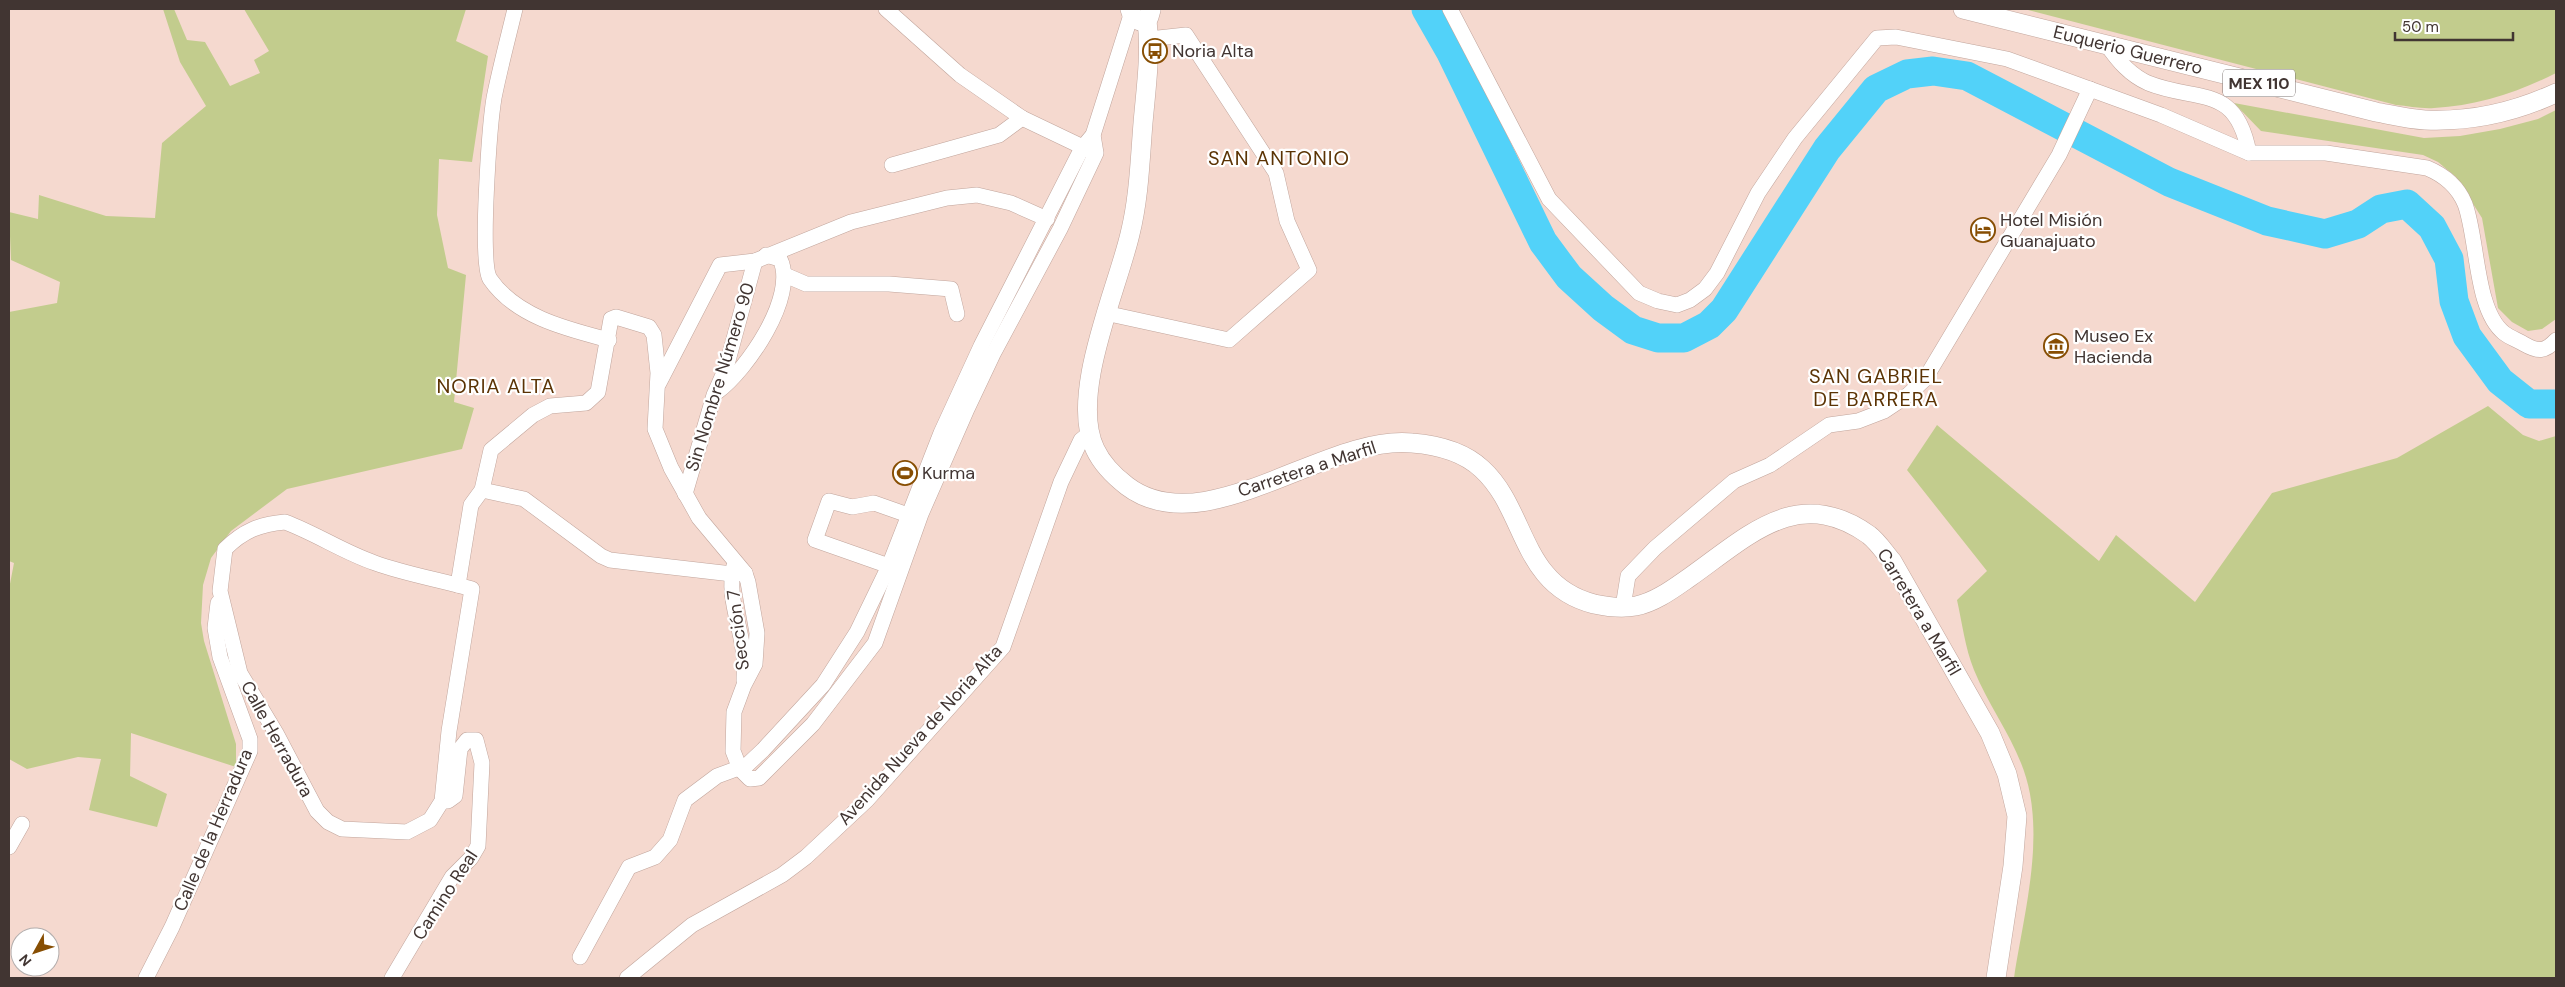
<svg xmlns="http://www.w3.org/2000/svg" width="2565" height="987" font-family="'DM Sans',sans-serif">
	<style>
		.green { fill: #c2cc8d }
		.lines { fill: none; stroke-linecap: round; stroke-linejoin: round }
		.river { stroke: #52d2f9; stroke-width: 29 }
		.minor-casing { stroke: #c1a59c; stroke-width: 16 }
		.major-casing { stroke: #c1a59c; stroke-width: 20 }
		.minor { stroke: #fff; stroke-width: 15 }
		.major { stroke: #fff; stroke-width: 19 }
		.labels { text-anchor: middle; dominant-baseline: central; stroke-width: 4.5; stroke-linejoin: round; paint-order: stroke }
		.shield { fill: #fff; stroke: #7a7270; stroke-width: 1 }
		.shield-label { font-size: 16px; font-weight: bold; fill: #413532 }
		.street-label { font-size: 18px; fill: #413532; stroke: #fff }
		.poi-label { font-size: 18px; fill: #413532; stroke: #fff; text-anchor: start }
		.quarter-label { font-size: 20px; letter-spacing: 1px; fill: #5b3304; stroke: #fff }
	</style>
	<rect width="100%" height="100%" fill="#f5d9cf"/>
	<!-- green -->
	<g class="green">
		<polygon points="163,9 174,9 187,40 205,42 230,86 260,73 254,60 269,51 244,9 466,9 456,41 488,56 472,162 439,159 437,215 448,268 466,275 454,402 474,408 462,449 287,489 231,531 211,558 203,585 201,623 204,641 236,744 236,767 131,733 130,776 167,794 157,827 89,810 101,759 78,757 27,769 9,759 9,589 14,563 9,561 9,312 57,303 60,282 11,260 9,212 38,219 39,195 106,216 155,218 162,143 206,106 180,62"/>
		<path d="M 2024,9 L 2556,9 L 2556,73 C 2519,92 2477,106 2434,108 C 2422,109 2408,106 2396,105 Z"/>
		<polygon points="2234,103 2424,138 2460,136 2500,129 2538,119 2556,110 2556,319 2542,329 2528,331 2512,322 2498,308 2482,218 2456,177 2438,162 2423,155 2261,131"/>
		<path d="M 2488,406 L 2523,435 L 2539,441 L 2556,436 L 2556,978 L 2014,978 C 2023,919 2041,854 2030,794 C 2022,748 1991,712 1974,670 C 1965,648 1962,622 1957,600 L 1987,571 L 1907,470 L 1937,425 L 2099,561 L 2116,535 L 2195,602 L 2272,493 L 2397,458 Z"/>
	</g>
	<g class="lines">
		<!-- river -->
		<polyline class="river" points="1426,9 1450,51 1543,242 1569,277 1603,308 1633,330 1658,338 1684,338 1709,325 1724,310 1827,149 1876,89 1907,74 1933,71 1967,76 2169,182 2267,221 2325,234 2358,224 2381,209 2407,204 2432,227 2449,259 2454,301 2467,336 2500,381 2529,404 2556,404"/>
		<defs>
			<g id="minor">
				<path d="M 515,9 C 508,38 500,68 494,98 C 490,123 479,263 490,279 C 516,317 567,329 609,340"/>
				<polyline points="886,9 960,75 1022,118 1089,150"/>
				<path d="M 1450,9 L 1549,199 L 1639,293 L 1658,301 L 1677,305 L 1690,300 L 1705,289 L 1717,273 L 1758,193 L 1795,138 L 1877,38 L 1896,37 L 2007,59 L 2161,115 L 2249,153 L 2326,153 L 2427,168 C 2444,175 2458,187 2465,204 C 2478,239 2475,310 2504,333 C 2509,337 2517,340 2524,344 C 2538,352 2545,352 2556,340"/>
				<path d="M 2107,45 C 2118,61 2130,75 2148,83 C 2198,103 2236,83 2249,153"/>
				<polyline points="892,165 999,135 1022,118"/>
				<polyline points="785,275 806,284 889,284 951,289 957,314"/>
				<polyline points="1105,313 1229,340 1309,270 1287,221 1276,173 1186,35 1149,39"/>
				<polyline points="659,383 720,265 755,261 851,222 947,198 977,195 1011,203 1047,219"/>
				<path d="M 717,392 C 747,370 798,296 780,259 L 766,255"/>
				<polyline points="482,490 524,499 601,556 610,560 732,574 745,573"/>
				<polyline points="685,494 714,395 726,368 755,261"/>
				<path d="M 285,522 C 317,534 343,552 375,563 C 405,574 441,580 472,589 L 449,731 L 442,801 L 430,820 L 407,832 L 342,829 L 328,822 L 317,811 L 276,733 L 240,673 L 220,591 L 225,549 C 243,531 260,524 285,522 Z"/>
				<path d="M 734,566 C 726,596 742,628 744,658 C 745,665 744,673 744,681"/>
				<polyline points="889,566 815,540 829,501 852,507 874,503 908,515"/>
				<polyline points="458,585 471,505 482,490 491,450 533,415 550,406 586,403 598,392 611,319 616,317 649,327 654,335 658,373 655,429 671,468 699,518 745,573 748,582 757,633 755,664 744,685 734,712 733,751 740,769 750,779 759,778 813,724 875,643 921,514 967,409 993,354 1060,229 1096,153 1093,135"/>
				<polyline points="1623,607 1628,576 1655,548 1734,481 1770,465 1829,425 1858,421 1884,411 1908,395 1925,379 2059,155 2090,89"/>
				<polyline points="9,847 22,824"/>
				<polyline points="580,957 629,867 655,857 670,840 685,800 717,776 747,765 763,750 823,685 857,632 889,566 941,433 981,346 1082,148 1093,135 1131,15"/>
				<polyline points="146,978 172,927 250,751 250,739 220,657 215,628 218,603"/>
				<polyline points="392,978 452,877 471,858 478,846 482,763 476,740 467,740 460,749 455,796 448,801 442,801"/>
				<polyline points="627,978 692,925 782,875 806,857 867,800 1003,647 1061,482 1081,440 1090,433"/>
			</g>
			<g id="major">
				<polyline points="1130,9 1133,18 1140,21 1149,17 1151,10"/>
				<path d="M 1963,9 L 2376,112 C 2392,115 2409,119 2425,120 C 2471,122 2515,112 2556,93"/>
				<path d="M 1147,20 C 1151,55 1146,88 1143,123 C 1140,160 1139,198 1130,234 C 1117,290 1069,395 1095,449 C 1102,464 1114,476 1127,486 C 1205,545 1326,434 1412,443 C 1437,445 1464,452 1482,469 C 1527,510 1520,585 1594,604 C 1608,607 1621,609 1636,606 C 1656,602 1674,588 1690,577 C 1748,536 1798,484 1869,535 C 1878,542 1885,553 1892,561 L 1990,733 L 2007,774 L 2017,816 L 2013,866 L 1996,978"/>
			</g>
		</defs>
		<!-- minor casing -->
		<use href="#minor" class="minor-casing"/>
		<!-- major casing -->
		<use href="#major" class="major-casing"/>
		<!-- minor -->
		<use href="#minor" class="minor"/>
		<!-- major -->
		<use href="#major" class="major"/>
	</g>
	<!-- icons -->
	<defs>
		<symbol id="bus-ring" viewBox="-11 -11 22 22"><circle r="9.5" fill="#fff" stroke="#874e03" stroke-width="1.5"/><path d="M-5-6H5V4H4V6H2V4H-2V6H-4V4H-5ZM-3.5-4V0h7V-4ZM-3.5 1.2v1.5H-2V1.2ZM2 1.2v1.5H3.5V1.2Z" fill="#874e03"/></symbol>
		<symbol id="hotel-ring" viewBox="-11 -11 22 22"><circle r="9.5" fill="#fff" stroke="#874e03" stroke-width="1.5"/><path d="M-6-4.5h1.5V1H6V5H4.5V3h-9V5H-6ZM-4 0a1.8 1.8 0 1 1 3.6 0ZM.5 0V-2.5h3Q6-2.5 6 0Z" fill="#874e03"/></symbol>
		<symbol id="museum-ring" viewBox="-11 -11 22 22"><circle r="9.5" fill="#fff" stroke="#874e03" stroke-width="1.5"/><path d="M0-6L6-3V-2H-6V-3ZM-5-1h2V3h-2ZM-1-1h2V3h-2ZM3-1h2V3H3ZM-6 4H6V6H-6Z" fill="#874e03"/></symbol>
		<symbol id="stadium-ring" viewBox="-11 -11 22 22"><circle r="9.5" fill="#fff" stroke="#874e03" stroke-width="1.5"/><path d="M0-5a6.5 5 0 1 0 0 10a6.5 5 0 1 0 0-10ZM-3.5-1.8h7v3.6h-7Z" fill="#874e03"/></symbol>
	</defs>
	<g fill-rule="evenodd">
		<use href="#bus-ring" x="1141" y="37" width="28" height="28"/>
		<use href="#hotel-ring" x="1969" y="216" width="28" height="28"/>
		<use href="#museum-ring" x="2042" y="332" width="28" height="28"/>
		<use href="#stadium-ring" x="891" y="459" width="28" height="28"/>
	</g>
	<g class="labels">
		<!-- shield labels -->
		<rect class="shield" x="2223" y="69.5" width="72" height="27" rx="4"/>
		<g class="shield-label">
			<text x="2259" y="83">MEX 110</text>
		</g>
		<!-- street labels -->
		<g class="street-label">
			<text transform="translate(2128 50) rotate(14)">Euquerio Guerrero</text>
			<text transform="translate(720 377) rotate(-73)">Sin Nombre Número 90</text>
			<text transform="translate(1307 469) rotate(-18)">Carretera a Marfil</text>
			<text transform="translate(1919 612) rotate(59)">Carretera a Marfil</text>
			<text transform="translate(738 630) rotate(-97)">Sección 7</text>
			<text transform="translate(920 735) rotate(-48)">Avenida Nueva de Noria Alta</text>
			<text transform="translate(277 739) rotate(61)">Calle Herradura</text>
			<text transform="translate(213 830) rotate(-67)">Calle de la Herradura</text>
			<text transform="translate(445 895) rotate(-57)">Camino Real</text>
		</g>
		<!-- poi labels -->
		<g class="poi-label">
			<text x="1172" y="51">Noria Alta</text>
			<text x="2000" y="220">Hotel Misión<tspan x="2000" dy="21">Guanajuato</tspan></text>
			<text x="2074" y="336">Museo Ex<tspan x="2074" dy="21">Hacienda</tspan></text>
			<text x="922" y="473">Kurma</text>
		</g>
		<!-- quarter labels -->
		<g class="quarter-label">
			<text x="1279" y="158">SAN ANTONIO</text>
			<text x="1876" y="376">SAN GABRIEL<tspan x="1876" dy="23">DE BARRERA</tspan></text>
			<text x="496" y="386">NORIA ALTA</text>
		</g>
	</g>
	<!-- border -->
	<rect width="2565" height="987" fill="none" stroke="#413532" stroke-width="20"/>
	<!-- north arrow -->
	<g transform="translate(35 952) rotate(230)"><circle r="24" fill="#ffffff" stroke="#b3aead"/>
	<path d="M0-4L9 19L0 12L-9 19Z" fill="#874e03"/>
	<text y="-8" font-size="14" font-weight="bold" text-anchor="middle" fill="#413532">N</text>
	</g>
	<!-- scale -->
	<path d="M2395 32v8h118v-8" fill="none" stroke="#413532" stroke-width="2.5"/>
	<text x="2402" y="32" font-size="15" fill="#413532" stroke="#ffffff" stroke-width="4" paint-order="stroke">50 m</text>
</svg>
